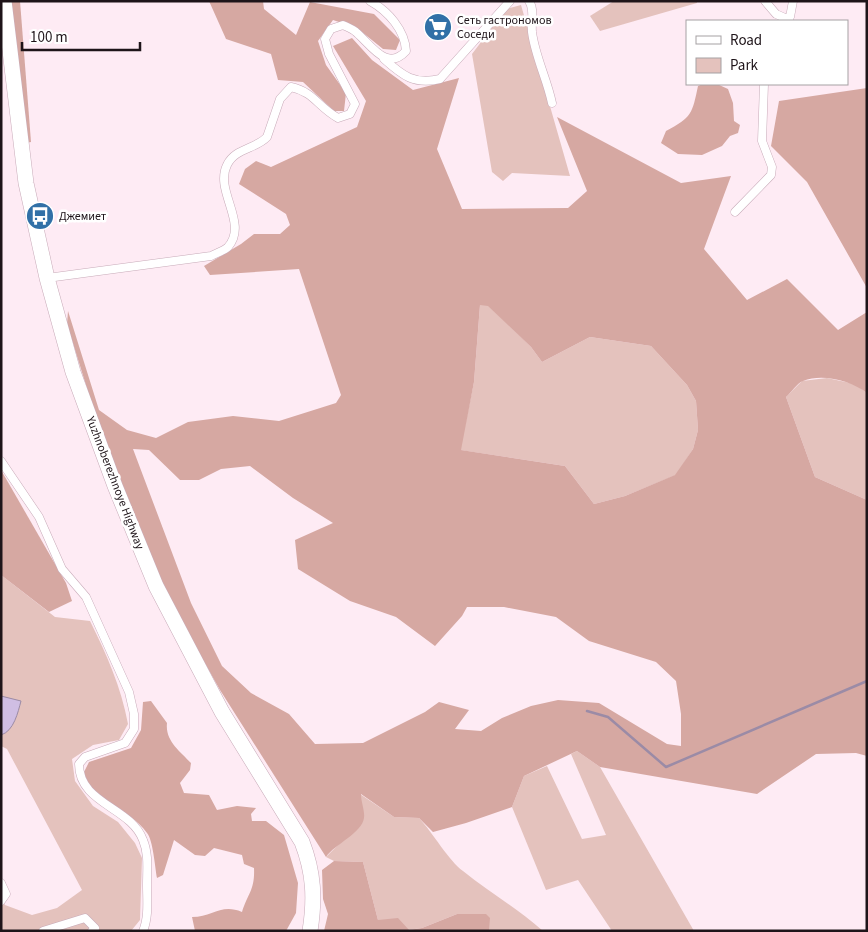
<svg xmlns="http://www.w3.org/2000/svg" width="868" height="932" font-family="'Source Sans 3',sans-serif">
	<style>
		.green { fill: #e4c2bd }
		.forest { fill: #d6a8a2; fill-rule: evenodd }
		.water { fill: #d0bee3; stroke: #9b8ba6 }
		.lines { fill: none; stroke-linecap: round; stroke-linejoin: round }
		.stream { stroke: #9b8ba6; stroke-width: 2.5 }
		.street-casing { stroke: #c8abb9; stroke-width: 9 }
		.highway-casing { stroke: #c8abb9; stroke-width: 16 }
		.street { stroke: #fff; stroke-width: 8 }
		.highway { stroke: #fff; stroke-width: 15 }
		.labels { text-anchor: middle; dominant-baseline: central; stroke-width: 5; stroke-linejoin: round; paint-order: stroke }
		.poi-label { font-size: 12px; fill: #1e1419; stroke: #fff; text-anchor: start }
		.street-label { font-size: 12px; fill: #1e1419; stroke: #fff }
	</style>
	<rect width="100%" height="100%" fill="#feebf4"/>
	<!-- green -->
	<g class="green">
		<polygon points="614,1 697,1 697,3 600,31 590,16"/>
		<polygon points="521,5 570,176 512,173 503,181 492,172 472,54 506,9"/>
		<polygon points="480,305 488,305 531,347 542,362 590,337 651,346 687,385 696,401 698,430 693,449 676,475 625,496 594,504 565,466 460,450 474,382"/>
		<polygon points="827,378 855,384 867,393 867,500 815,477 786,397 802,381"/>
		<path d="M 1,575 L 55,617 L 90,621 C 107,655 121,687 128,724 L 119,740 L 93,745 L 72,759 L 75,781 L 93,806 L 118,822 L 135,843 L 142,858 L 140,920 L 131,931 L 1,931 L 1,897 L 5,905 L 32,915 L 57,908 L 82,890 L 7,749 L 1,746 Z"/>
		<polygon points="577,751 600,767 694,931 612,931 578,880 546,890 512,807 524,776 547,766 582,839 606,835 571,754"/>
		<path d="M 360,794 L 394,817 L 419,818 C 433,833 449,861 463,871 C 490,893 516,907 543,931 L 488,931 L 457,914 L 422,928 L 408,930 L 378,920 L 363,862 L 334,861 L 326,857 L 342,841 Z"/>
	</g>
	<!-- forest -->
	<g class="forest">
		<polygon points="7,1 20,1 31,142 26,143"/>
		<polygon points="209,1 263,1 264,9 296,35 310,2 374,14 400,40 396,50 383,49 357,28 333,20 318,41 326,65 346,93 344,111 334,111 303,82 278,80 271,54 226,39"/>
		<path d="M 352,38 L 372,60 L 413,90 L 459,78 L 437,149 L 462,209 L 568,208 L 587,191 L 557,117 L 681,183 L 731,176 L 704,249 L 747,300 L 787,279 L 838,330 L 867,312 L 867,393 C 851,381 823,373 803,381 C 797,383 791,393 786,397 L 815,477 L 867,500 L 867,756 L 856,753 L 816,754 L 757,794 L 600,767 L 577,751 L 524,776 L 512,807 L 466,823 L 433,832 L 419,818 L 394,817 L 361,794 C 361,802 365,811 364,818 C 362,833 335,844 326,857 L 220,690 L 158,580 L 95,414 L 67,324 L 68,311 L 99,410 L 127,430 L 156,438 L 188,422 L 233,416 L 279,421 L 336,403 L 341,395 L 299,269 L 210,275 L 204,266 L 241,244 L 254,234 L 280,234 L 290,225 L 286,214 L 239,184 L 245,169 L 256,161 L 271,167 L 357,127 L 366,101 L 333,46 ZM 480,305 L 488,306 L 531,347 L 542,362 L 590,337 L 651,346 L 687,385 L 696,401 L 698,430 L 693,449 L 675,475 L 625,496 L 594,504 L 565,466 L 461,450 L 474,382 ZM 133,449 L 149,450 L 180,480 L 199,480 L 221,469 L 250,466 L 293,498 L 333,523 L 295,540 L 298,569 L 350,601 L 396,617 L 435,646 L 462,616 L 467,607 L 504,607 L 556,617 L 589,641 L 656,662 L 676,681 L 681,714 L 681,746 L 667,744 L 599,703 L 558,700 L 531,706 L 502,718 L 481,731 L 455,729 L 469,710 L 439,702 L 425,712 L 363,743 L 315,744 L 289,714 L 251,693 L 222,666 L 191,603 Z"/>
		<path d="M 703,84 L 717,84 L 728,89 L 733,103 L 734,121 L 740,125 L 738,133 L 730,136 L 722,146 L 702,155 L 678,154 L 661,143 L 666,131 C 692,117 692,114 698,86 Z"/>
		<polygon points="867,88 867,288 807,182 771,146 779,101"/>
		<polygon points="1,470 66,583 72,601 49,612 1,575"/>
		<path d="M 151,701 L 167,723 C 165,741 180,751 191,763 L 190,770 L 180,783 L 184,793 L 209,795 L 217,810 L 237,806 L 256,808 L 251,814 L 252,821 L 266,821 L 284,835 L 298,883 L 296,913 L 286,931 L 195,931 L 192,917 C 213,917 221,903 242,912 C 248,893 255,890 254,868 L 244,864 L 242,855 L 214,848 L 205,856 L 195,855 L 174,840 L 163,875 L 157,878 C 155,867 153,840 147,833 C 130,808 91,803 84,772 L 89,762 L 131,748 L 141,730 L 143,702 Z"/>
		<polygon points="334,861 363,862 378,920 398,918 409,930 422,928 457,914 486,914 490,918 489,930 324,931 328,914 323,899 322,870"/>
	</g>
	<!-- water -->
	<path class="water" d="M 1,696 L 21,701 C 18,712 14,731 1,735 Z"/>
	<g class="lines">
		<!-- stream -->
		<polyline class="stream" points="587,711 608,717 666,767 867,681"/>
		<defs>
			<g id="street">
				<path d="M 529,1 C 535,10 531,21 532,32 C 535,56 547,79 552,103"/>
				<polyline points="765,1 776,14 785,18 790,17 793,1"/>
				<path d="M 384,59 C 403,76 414,85 440,79 L 510,1"/>
				<polyline points="735,212 771,175 772,167 762,141 764,84"/>
				<path d="M 47,278 L 211,256 C 216,253 224,251 228,247 C 249,223 214,191 227,165 C 235,148 256,149 267,137 L 280,99 L 291,87 C 314,92 318,107 338,118 L 350,114 L 355,104 L 329,54 L 325,39 L 331,29 L 343,25 C 347,27 353,29 357,33 C 371,45 387,72 406,51 C 405,30 388,11 370,1"/>
				<path d="M 1,461 L 39,517 L 62,569 L 86,597 L 129,692 L 134,714 L 134,729 L 125,743 L 85,757 L 79,764 C 79,804 131,807 143,840 C 149,854 147,870 147,885 C 147,900 149,917 143,931"/>
				<polyline points="1,883 6,894 1,901"/>
				<polyline points="43,931 85,918 95,928 92,931"/>
			</g>
			<path id="highway" d="M 4,1 L 26,183 L 47,278 L 73,372 L 115,486 L 156,586 L 222,712 L 302,842 C 314,873 315,899 310,931"/>
		</defs>
		<!-- street casing -->
		<use href="#street" class="street-casing"/>
		<!-- highway casing -->
		<use href="#highway" class="highway-casing"/>
		<!-- street -->
		<use href="#street" class="street"/>
		<!-- highway -->
		<use href="#highway" class="highway"/>
	</g>
	<!-- icons -->
	<defs>
		<symbol id="supermarket-disc" viewBox="-11 -11 22 22"><circle r="9.5" fill="#3170a7" stroke="#fff"/><path d="M-6-5.5h2.5l.6 2H6L4.5 2H-2.5L-4.4-4H-6ZM-1.5 3.2a1.3 1.3 0 1 0 .1 0ZM3 3.2a1.3 1.3 0 1 0 .1 0Z" fill="#fff"/></symbol>
		<symbol id="bus-disc" viewBox="-11 -11 22 22"><circle r="9.5" fill="#3170a7" stroke="#fff"/><path d="M-5-6H5V4H4V6H2V4H-2V6H-4V4H-5ZM-3.5-4V0h7V-4ZM-3.5 1.2v1.5H-2V1.2ZM2 1.2v1.5H3.5V1.2Z" fill="#fff"/></symbol>
	</defs>
	<g fill-rule="evenodd">
		<use href="#supermarket-disc" x="422" y="11" width="32" height="32"/>
		<use href="#bus-disc" x="24" y="200" width="32" height="32"/>
	</g>
	<g class="labels">
		<!-- poi labels -->
		<g class="poi-label">
			<text x="457" y="20">Сеть гастрономов<tspan x="457" dy="14">Соседи</tspan></text>
			<text x="59" y="216">Джемиет</text>
		</g>
		<!-- street labels -->
		<g class="street-label">
			<text transform="translate(115 483) rotate(69)">Yuzhnoberezhnoye Highway</text>
		</g>
	</g>
	<!-- border -->
	<rect width="868" height="932" fill="none" stroke="#1e1419" stroke-width="5"/>
	<!-- legend -->
	<rect x="686" y="20" width="162" height="65" fill="#ffffff" stroke="#a5a1a3"/>
	<rect x="696" y="36" width="25" height="8" fill="#ffffff" stroke="#a5a1a3"/>
	<text x="730" y="45" font-size="15" fill="#1e1419">Road</text>
	<rect x="696" y="58" width="25" height="15" fill="#e4c2bd" stroke="#a5a1a3"/>
	<text x="730" y="70" font-size="15" fill="#1e1419">Park</text>
	<!-- scale -->
	<path d="M22 42v8h118v-8" fill="none" stroke="#1e1419" stroke-width="2.5"/>
	<text x="30" y="42" font-size="15" fill="#1e1419" stroke="#ffffff" stroke-width="4" paint-order="stroke">100 m</text>
</svg>
